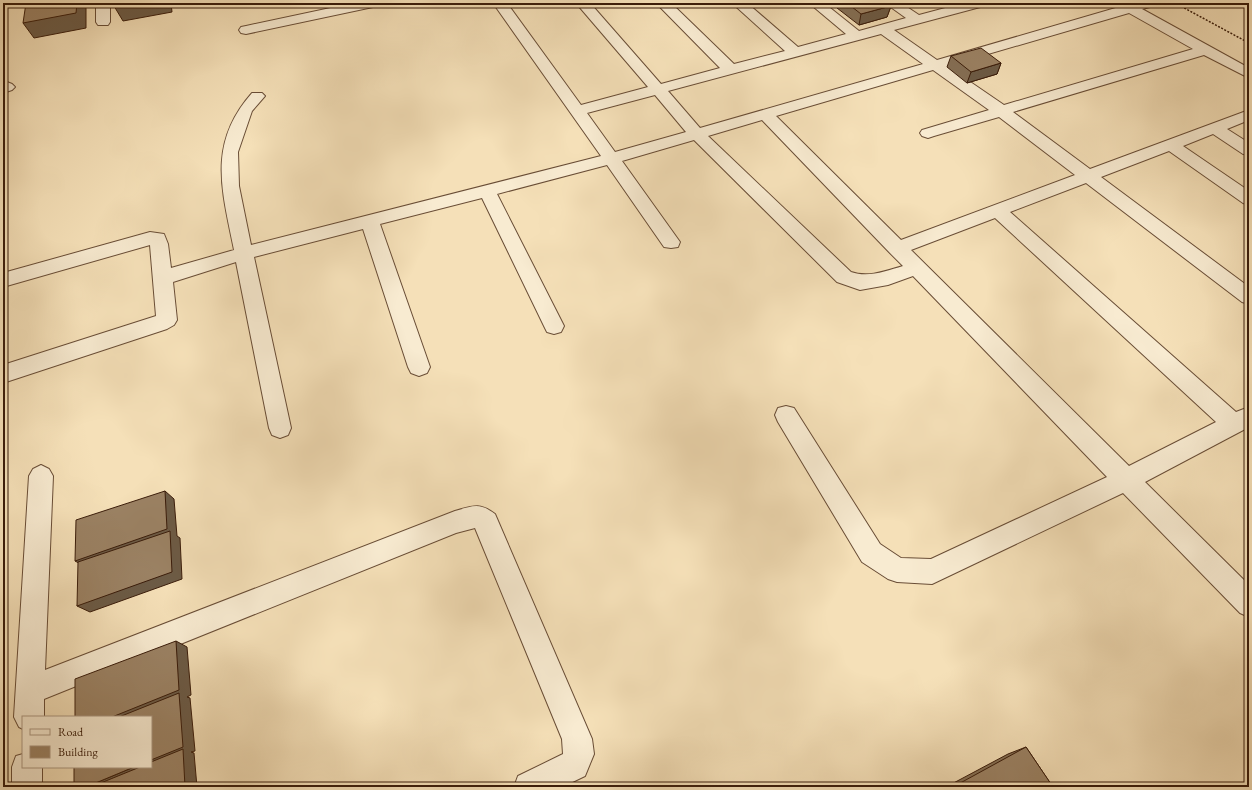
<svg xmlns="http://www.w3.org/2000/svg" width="1252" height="790" font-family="'EB Garamond',serif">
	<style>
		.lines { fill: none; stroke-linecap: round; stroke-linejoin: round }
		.street-casing { stroke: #694d36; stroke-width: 2 }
		.path { stroke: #3a1c0a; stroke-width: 1.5; stroke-dasharray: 2 1.5; stroke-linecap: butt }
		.street { fill: #f8ebd1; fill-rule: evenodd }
		.wall { fill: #857056; stroke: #3a1c0a }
		.shaded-wall { fill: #6c5b46; stroke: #3a1c0a }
		.building { fill: #9b8264; stroke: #3a1c0a }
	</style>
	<rect width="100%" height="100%" fill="#f5e0b8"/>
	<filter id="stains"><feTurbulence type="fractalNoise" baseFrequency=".005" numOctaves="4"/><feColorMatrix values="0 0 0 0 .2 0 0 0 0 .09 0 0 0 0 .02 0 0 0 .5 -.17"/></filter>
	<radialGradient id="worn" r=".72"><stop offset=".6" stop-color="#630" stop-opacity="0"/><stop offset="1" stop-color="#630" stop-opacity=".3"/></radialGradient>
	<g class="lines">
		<defs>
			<g id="street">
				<polygon points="96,3 110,3 110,22 108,25 98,25 96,22"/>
				<polygon points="354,3 380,3 378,6 373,7 246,34 241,33 239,30 241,27 246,26"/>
				<path d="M 493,3 L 507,3 L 581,105 L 648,87 L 576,3 L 590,3 L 661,84 L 720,68 L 656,3 L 671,3 L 734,64 L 785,51 L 732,3 L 747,3 L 798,47 L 846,34 L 809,3 L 824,3 L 859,31 L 906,18 L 885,3 L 901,3 L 919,15 L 964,3 L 986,3 L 984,6 L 894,30 L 937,60 L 1119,7 L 1117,5 L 1119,3 L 1156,3 L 1154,6 L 1142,9 L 1249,68 L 1249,78 L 1204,55 L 1013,112 L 1090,169 L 1249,110 L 1249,120 L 1227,129 L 1249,143 L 1249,155 L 1243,154 L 1213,134 L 1183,146 L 1249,191 L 1249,205 L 1243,203 L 1169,151 L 1101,177 L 1249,287 L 1249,304 L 1242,302 L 1086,183 L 1010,212 L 1236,412 L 1249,407 L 1249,427 L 1145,482 L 1249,585 L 1249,617 L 1240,613 L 1123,493 L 932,584 L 897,582 L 888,579 L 862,562 L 778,422 L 775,415 L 778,408 L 786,406 L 794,408 L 880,544 L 901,558 L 931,559 L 1107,477 L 913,276 L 888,285 L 860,290 L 837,282 L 694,140 L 622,161 L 680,242 L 678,247 L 671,248 L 664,247 L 607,165 L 497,194 L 564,326 L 561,332 L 554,334 L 547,332 L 544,326 L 482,198 L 380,224 L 430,367 L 427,373 L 419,376 L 411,373 L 408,367 L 363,229 L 254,257 L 291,428 L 288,435 L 280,438 L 272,435 L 269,428 L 236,262 L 173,282 L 177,320 L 174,325 L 167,329 L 3,383 L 3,365 L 156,316 L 150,245 L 3,287 L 3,273 L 150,232 L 164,234 L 168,244 L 171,268 L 234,250 C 222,190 207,144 252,93 L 262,93 L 265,96 L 252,111 L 238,152 L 239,186 L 251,245 L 601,156 ZM 1129,13 L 1193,49 L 1004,105 L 947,66 ZM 881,34 L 923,64 L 700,128 L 668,91 ZM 933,70 L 989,110 L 922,130 L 920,133 L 922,136 L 928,138 L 934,136 L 999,117 L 1075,175 L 901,240 L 776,116 ZM 655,95 L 686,132 L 615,152 L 587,113 ZM 762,120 L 890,253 L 903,266 C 886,271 868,278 851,272 L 708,136 ZM 995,218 L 1216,422 L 1129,466 L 911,250 Z"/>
				<polygon points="7,82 12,84 15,87 12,90 3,93 3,83"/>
				<path d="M 41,465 L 49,469 L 53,476 L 45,670 L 455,511 C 473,506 479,502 495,514 L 592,739 L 594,754 L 585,776 L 562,787 L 514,787 L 518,776 L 563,754 L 562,739 L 475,528 L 456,533 L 44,699 L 44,717 L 23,717 L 23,729 L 19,727 L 14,717 L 29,476 L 33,469 Z"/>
				<polygon points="23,754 23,767 42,767 42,787 12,787 12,767 16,756"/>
			</g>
		</defs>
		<!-- street casing -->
		<use href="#street" class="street-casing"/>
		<!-- path -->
		<g class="path">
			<polyline points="1175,3 1249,43"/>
			<polyline points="1239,3 1249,8"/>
		</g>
		<!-- street -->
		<use href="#street" class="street"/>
	</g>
	<!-- wall -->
	<g class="wall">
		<polygon points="838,3 886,3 891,6 887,17 859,25 837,8"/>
		<polygon points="951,56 1001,63 997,74 967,83 947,67"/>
		<polygon points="1026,747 1053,787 946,787 1008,754"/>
	</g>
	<!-- shaded-wall -->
	<g class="shaded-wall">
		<polygon points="77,3 86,3 86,28 34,38 23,23"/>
		<polygon points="128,3 171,3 172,12 123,21 114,6"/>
		<polygon points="891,6 887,17 859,25 861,14"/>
		<polygon points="1001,63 997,74 967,83 971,72"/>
		<polygon points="165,491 174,499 177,536 180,538 182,579 90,612 77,606 88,568 75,561"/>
		<polygon points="176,641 187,647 191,695 187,697 190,698 195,751 191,752 194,753 197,787 86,787 134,767 151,767 151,760 136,717 112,717"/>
	</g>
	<!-- building -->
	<g class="building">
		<polygon points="26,3 77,3 76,13 23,23"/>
		<polygon points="114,3 128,3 114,6"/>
		<polygon points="847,3 886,3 891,6 861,14"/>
		<polygon points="981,48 1001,63 971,72 951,56"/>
		<polygon points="165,491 167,529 75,561 76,520"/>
		<polygon points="170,531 172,572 77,606 78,562"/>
		<polygon points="176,641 179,690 112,717 75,717 75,679"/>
		<polygon points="179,693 183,747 151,760 151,717 119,717"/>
		<polygon points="1026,747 1053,787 953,787"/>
		<polygon points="183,749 185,787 91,787 140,767 151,767 151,762"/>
		<polygon points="74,767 134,767 86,787 74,787"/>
	</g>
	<!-- margin -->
	<rect width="1252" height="790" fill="none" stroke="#f5e0b8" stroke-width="16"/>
	<rect x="4" y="4" width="1244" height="782" fill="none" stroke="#3a1c0a" stroke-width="2"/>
	<rect x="8" y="8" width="1236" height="774" fill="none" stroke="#3a1c0a"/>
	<!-- legend -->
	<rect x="22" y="716" width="130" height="52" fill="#f8ebd1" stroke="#ac9881"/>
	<rect x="30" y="729" width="20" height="6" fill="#f8ebd1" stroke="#ac9881"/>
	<text x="58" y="736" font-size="12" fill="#3a1c0a">Road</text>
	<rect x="30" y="746" width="20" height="12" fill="#9b8264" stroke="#ac9881"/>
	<text x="58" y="756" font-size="12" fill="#3a1c0a">Building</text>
	<rect width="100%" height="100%" filter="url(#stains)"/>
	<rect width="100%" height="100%" fill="url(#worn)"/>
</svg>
